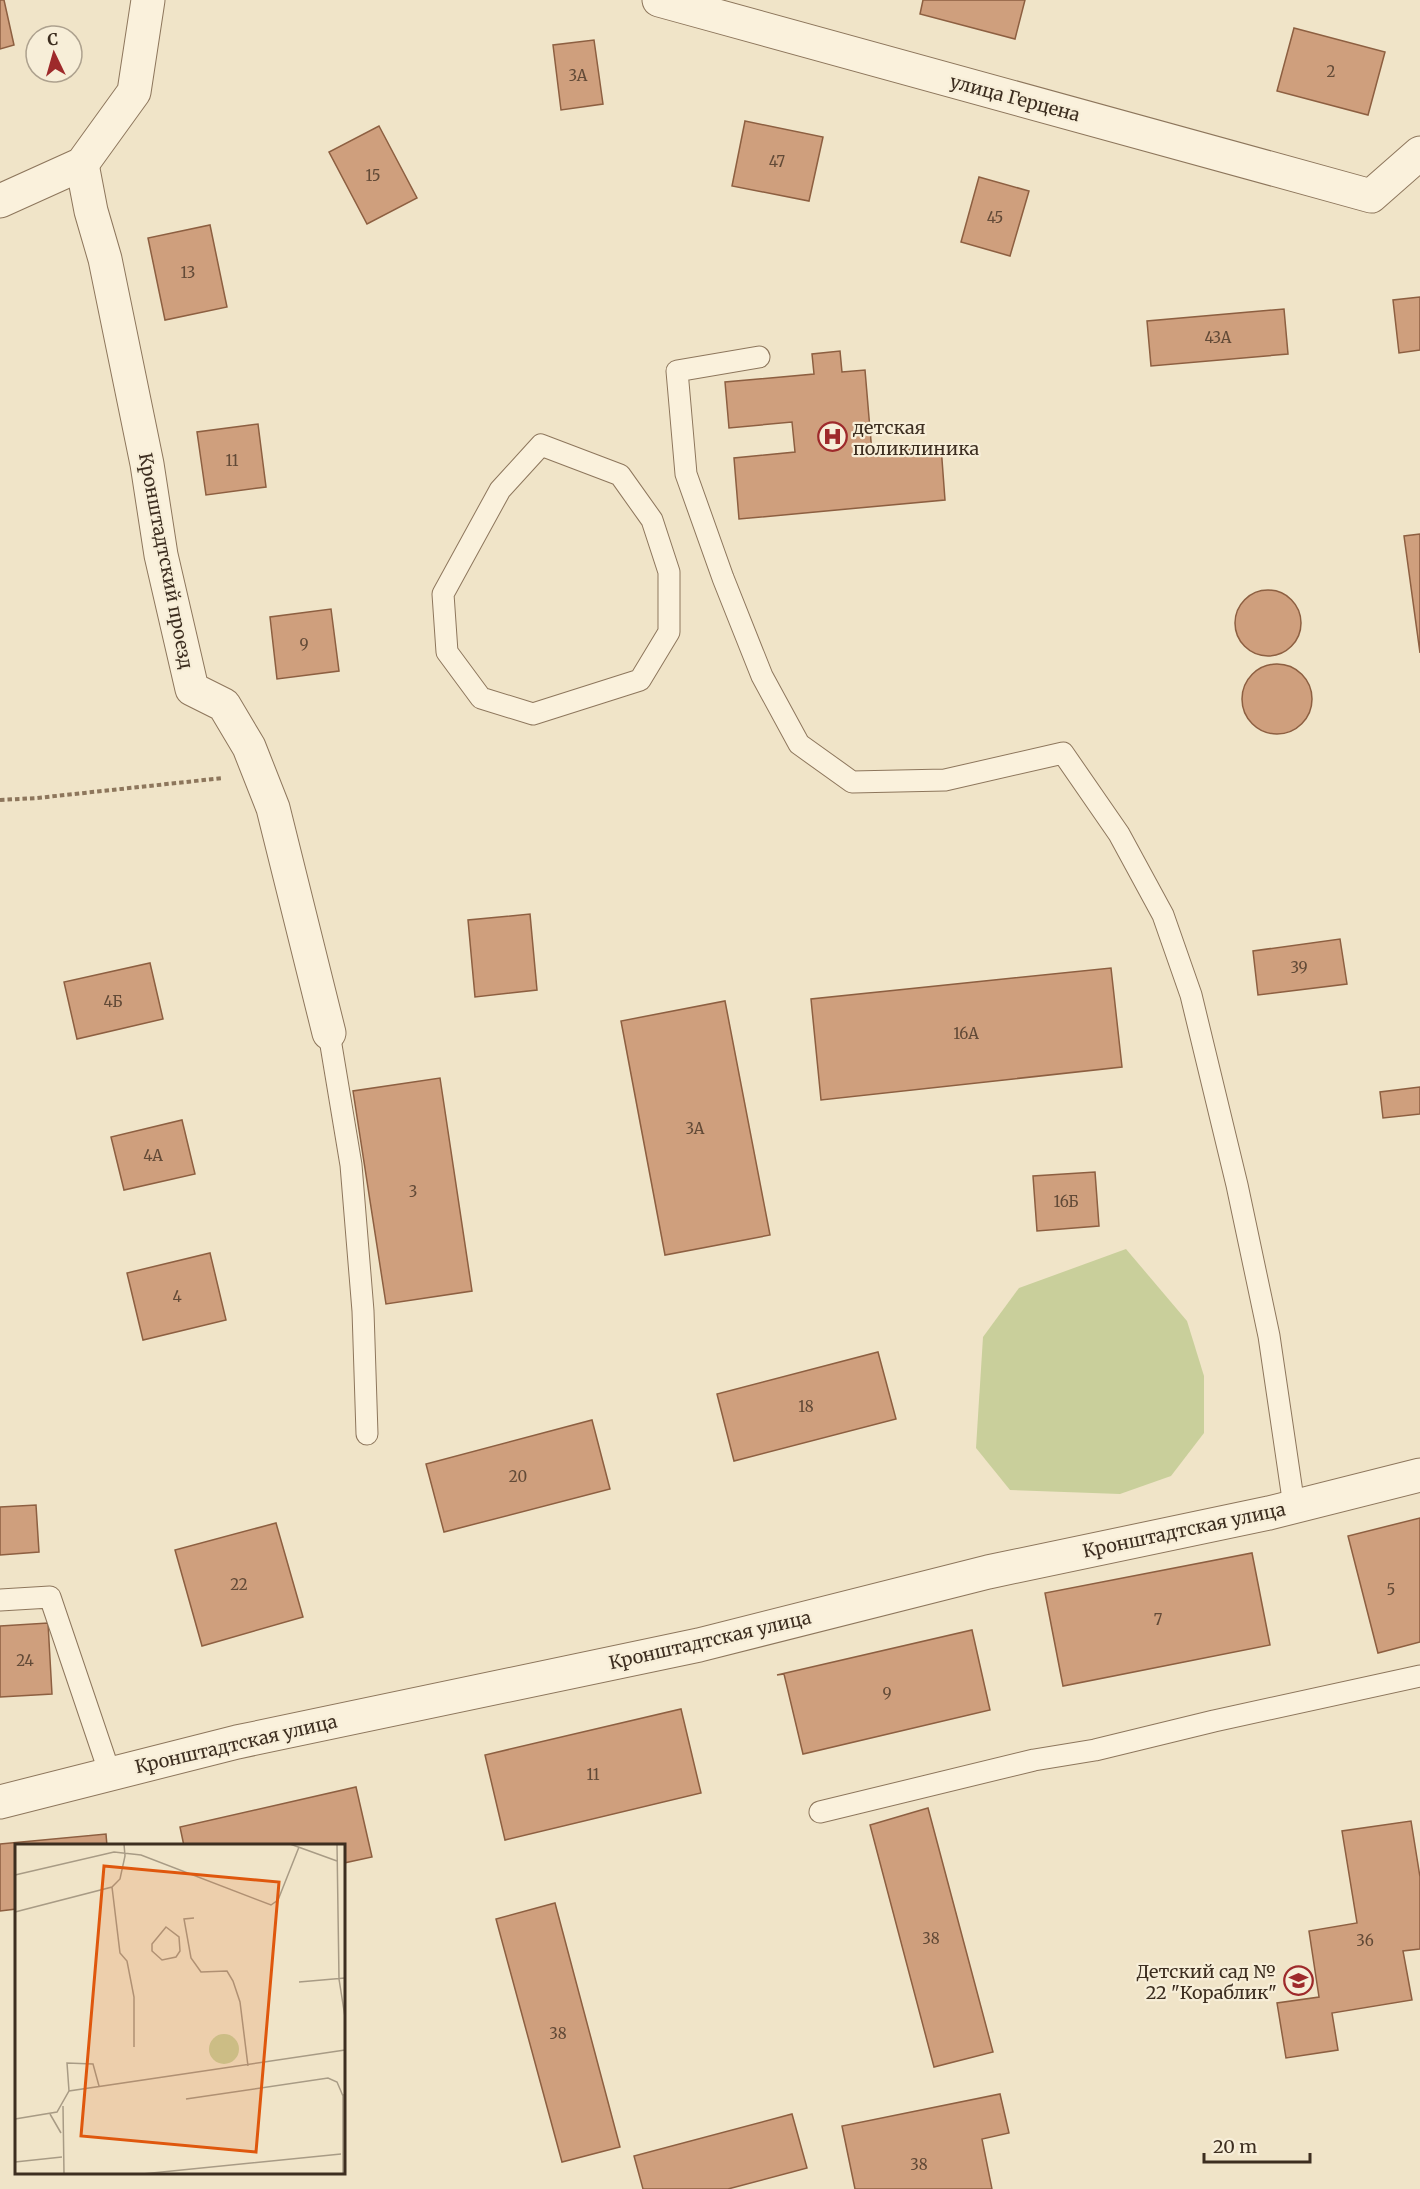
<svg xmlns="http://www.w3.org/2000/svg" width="1420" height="2189" font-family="Merriweather,serif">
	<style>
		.green { fill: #c9cf9b }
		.building { fill: #cf9f7d; stroke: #8d5f41; stroke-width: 1.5 }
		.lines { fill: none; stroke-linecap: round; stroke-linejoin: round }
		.lane-casing { stroke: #8d765c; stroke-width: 23 }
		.street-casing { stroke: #8d765c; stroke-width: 35 }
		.path { stroke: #8d765c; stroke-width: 4; stroke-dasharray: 4.5 3; stroke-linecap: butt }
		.lane { stroke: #faf1dc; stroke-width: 21 }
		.street { stroke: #faf1dc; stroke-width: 33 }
		.labels { text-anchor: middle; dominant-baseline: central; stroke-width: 4.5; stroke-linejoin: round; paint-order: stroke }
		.number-label { font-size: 15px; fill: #624a37 }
		.street-label { font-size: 18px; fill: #3d2e20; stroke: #f7eed8 }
		.poi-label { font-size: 18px; fill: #3d2e20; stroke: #f7eed8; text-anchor: start }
		.inset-road { fill: none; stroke: #a89b85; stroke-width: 1.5 }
		.view { fill: #df570d; fill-opacity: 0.15; stroke: #df570d; stroke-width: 3 }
		.inset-edge { fill: none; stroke: #3d2e20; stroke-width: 3 }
	</style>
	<rect width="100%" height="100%" fill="#f0e4c8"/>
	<!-- green -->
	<polygon class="green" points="1126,1249 1187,1321 1204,1376 1204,1433 1171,1476 1120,1494 1010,1490 976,1448 983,1337 1019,1288"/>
	<!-- building -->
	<g class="building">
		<polygon points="0,0 4,0 14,45 0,49"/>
		<polygon points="923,0 1025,0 1015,39 920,14"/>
		<polygon points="1294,28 1385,52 1368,115 1277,91"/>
		<polygon points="594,40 603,104 561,110 553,45"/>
		<polygon points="745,121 823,137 809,201 732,186"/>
		<polygon points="379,126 417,198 367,224 329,152"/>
		<polygon points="979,177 1029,191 1010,256 961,242"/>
		<polygon points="210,225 227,307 165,320 148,238"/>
		<polygon points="1420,297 1420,350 1399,353 1393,300"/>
		<polygon points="1284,309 1288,354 1151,366 1147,321"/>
		<polygon points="840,351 842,372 865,370 872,453 941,446 945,500 739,519 734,458 795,452 792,422 729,428 725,382 814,374 812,354"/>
		<polygon points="258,424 266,487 206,495 197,432"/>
		<polygon points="1420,534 1420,653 1404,536"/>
		<circle cx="1268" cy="623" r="33"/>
		<polygon points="331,609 339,671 277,679 270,617"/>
		<circle cx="1277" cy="699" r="35"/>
		<polygon points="530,914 537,990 475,997 468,920"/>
		<polygon points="1340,939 1347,984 1258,995 1253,951"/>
		<polygon points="150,963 163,1019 77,1039 64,982"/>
		<polygon points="1111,968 1122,1067 821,1100 811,999"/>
		<polygon points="725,1001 770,1235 665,1255 621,1021"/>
		<polygon points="440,1078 472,1291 386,1304 353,1091"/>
		<polygon points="1420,1087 1420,1114 1383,1118 1380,1092"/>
		<polygon points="182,1120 195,1174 124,1190 111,1137"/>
		<polygon points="1095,1172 1099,1226 1037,1231 1033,1176"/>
		<polygon points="210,1253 226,1320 143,1340 127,1273"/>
		<polygon points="878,1352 896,1419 734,1461 717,1394"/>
		<polygon points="592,1420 610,1489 444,1532 426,1464"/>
		<polygon points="36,1505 39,1552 0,1555 0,1507"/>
		<polygon points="1420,1518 1420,1642 1378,1653 1348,1536"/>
		<polygon points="276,1523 303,1617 202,1646 175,1550"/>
		<polygon points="1252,1553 1270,1645 1063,1686 1045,1593"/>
		<polygon points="48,1623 52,1694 0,1697 0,1626"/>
		<polygon points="972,1630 990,1710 803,1754 784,1674 777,1675"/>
		<polygon points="681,1709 701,1793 505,1840 485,1755"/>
		<polygon points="356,1787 372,1857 344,1863 344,1846 184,1846 180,1827"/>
		<polygon points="928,1808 993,2052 934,2067 870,1825"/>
		<polygon points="1411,1821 1420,1877 1420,1949 1403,1951 1412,2000 1332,2013 1338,2050 1286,2058 1277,2003 1319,1997 1309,1931 1357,1923 1342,1831"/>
		<polygon points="106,1834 107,1846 16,1846 16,1909 0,1911 0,1844"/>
		<polygon points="555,1903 620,2147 562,2162 496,1919"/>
		<polygon points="1000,2094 1009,2133 982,2139 992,2189 855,2189 842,2126"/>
		<polygon points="792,2114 807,2168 728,2189 643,2189 634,2156"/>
	</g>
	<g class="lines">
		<defs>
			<g id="lane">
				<polyline points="759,357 677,371 686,474 723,578 762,676 799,744 852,782 945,780 1063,753 1119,834 1163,915 1191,995 1237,1185 1269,1336 1294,1506"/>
				<polygon points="541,445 620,475 652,520 669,572 669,632 640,680 533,714 481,698 447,652 443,594 500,490"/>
				<polyline points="329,1033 351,1165 363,1311 367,1434"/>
				<polyline points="0,1600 50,1597 110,1774"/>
				<polyline points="820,1812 1034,1760 1095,1750 1214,1721 1420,1676"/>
			</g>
			<g id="street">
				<polyline points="659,0 1371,196 1420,153"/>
				<polyline points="82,164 91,211 105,259 147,464 161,555 192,689 224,705 249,747 273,808 329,1033"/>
				<polyline points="0,201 82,164 134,92 148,0"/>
				<polyline points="0,1802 237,1742 699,1645 988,1572 1269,1513 1420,1475"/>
			</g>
		</defs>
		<!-- lane casing -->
		<use href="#lane" class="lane-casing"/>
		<!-- street casing -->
		<use href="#street" class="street-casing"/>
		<!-- path -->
		<polyline class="path" points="0,800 37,798 223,778"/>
		<!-- lane -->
		<use href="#lane" class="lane"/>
		<!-- street -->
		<use href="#street" class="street"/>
	</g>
	<!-- icons -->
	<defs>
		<symbol id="hospital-ring" viewBox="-11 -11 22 22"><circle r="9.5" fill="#f7eed8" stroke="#9e2a2b" stroke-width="1.5"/><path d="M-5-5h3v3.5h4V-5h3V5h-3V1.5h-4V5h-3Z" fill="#9e2a2b"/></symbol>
		<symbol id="school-ring" viewBox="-11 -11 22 22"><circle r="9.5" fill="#f7eed8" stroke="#9e2a2b" stroke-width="1.5"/><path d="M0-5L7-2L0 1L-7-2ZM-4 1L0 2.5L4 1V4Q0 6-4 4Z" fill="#9e2a2b"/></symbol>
	</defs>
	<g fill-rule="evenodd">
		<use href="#hospital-ring" x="816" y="420" width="33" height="33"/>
		<use href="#school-ring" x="1282" y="1964" width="33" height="33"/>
	</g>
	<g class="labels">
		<!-- number labels -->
		<g class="number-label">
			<text x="1331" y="71">2</text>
			<text x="578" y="75">3А</text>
			<text x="777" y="161">47</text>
			<text x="373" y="175">15</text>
			<text x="995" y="217">45</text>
			<text x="188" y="272">13</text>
			<text x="1218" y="337">43А</text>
			<text x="232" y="460">11</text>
			<text x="304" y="644">9</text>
			<text x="1299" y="967">39</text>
			<text x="113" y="1001">4Б</text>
			<text x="966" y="1033">16А</text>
			<text x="695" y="1128">3А</text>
			<text x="153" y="1155">4А</text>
			<text x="413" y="1191">3</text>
			<text x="1066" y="1201">16Б</text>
			<text x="177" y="1296">4</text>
			<text x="806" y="1406">18</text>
			<text x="518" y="1476">20</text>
			<text x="239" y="1584">22</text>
			<text x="1391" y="1589">5</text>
			<text x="1158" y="1619">7</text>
			<text x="25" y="1660">24</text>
			<text x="887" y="1693">9</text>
			<text x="593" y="1774">11</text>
			<text x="931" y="1938">38</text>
			<text x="1365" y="1940">36</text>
			<text x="558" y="2033">38</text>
			<text x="919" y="2164">38</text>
		</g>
		<!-- street labels -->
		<g class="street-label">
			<text transform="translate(1015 98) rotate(15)">улица Герцена</text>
			<text transform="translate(166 561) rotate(79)">Кронштадтский проезд</text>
			<text transform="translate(1184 1530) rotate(-12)">Кронштадтская улица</text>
			<text transform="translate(710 1640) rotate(-13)">Кронштадтская улица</text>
			<text transform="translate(236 1744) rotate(-13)">Кронштадтская улица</text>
		</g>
		<!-- poi labels -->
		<g class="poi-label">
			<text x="853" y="427">детская<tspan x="853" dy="21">поликлиника</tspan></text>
			<text x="1277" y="1971" text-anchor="end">Детский сад №<tspan x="1277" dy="21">22 "Кораблик"</tspan></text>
		</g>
	</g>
	<!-- overview -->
	<g transform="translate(15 1844)">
		<rect width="330" height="330" fill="#f0e4c8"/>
		<path d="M194 205a15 15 0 1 1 30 0a15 15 0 1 1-30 0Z" fill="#c9cf9b"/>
		<path class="inset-road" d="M 275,0 L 322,17M 322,0 L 324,135 L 330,173M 0,31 L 99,8 L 126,11 L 256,61 L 263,56 L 284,3M 97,43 L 105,109 L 112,117 L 119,153 L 119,203M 0,68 L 97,43 L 105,35 L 110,12 L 109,0M 179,74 L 169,75 L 176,114 L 186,128 L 212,127 L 218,137 L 225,158 L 233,222M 151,83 L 164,93 L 165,107 L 161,113 L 147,116 L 137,107 L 137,100 ZM 284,138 L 330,134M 54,247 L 52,219 L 78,220 L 84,242M 171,255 L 313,234 L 322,238 L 328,252M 48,262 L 49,330M 35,270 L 46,289M 0,275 L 42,268 L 54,247 L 330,206M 0,318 L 47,313M 127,330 L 326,310M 328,330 L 328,250"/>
		<path class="view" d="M 89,22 L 264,38 L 241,308 L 66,292 Z"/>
		<rect width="330" height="330" class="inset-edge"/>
	</g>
	<!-- north arrow -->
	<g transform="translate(54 54) rotate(355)"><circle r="28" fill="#f7eed8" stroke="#ada18e" stroke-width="1.5"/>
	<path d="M0-4.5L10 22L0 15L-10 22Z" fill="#9e2a2b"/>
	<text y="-9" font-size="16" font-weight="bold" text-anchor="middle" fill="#3d2e20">С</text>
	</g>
	<!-- scale -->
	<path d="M1204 2153v9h106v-9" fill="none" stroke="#3d2e20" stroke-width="3"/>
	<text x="1213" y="2153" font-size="18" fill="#3d2e20" stroke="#f7eed8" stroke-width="4.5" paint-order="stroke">20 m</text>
</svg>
